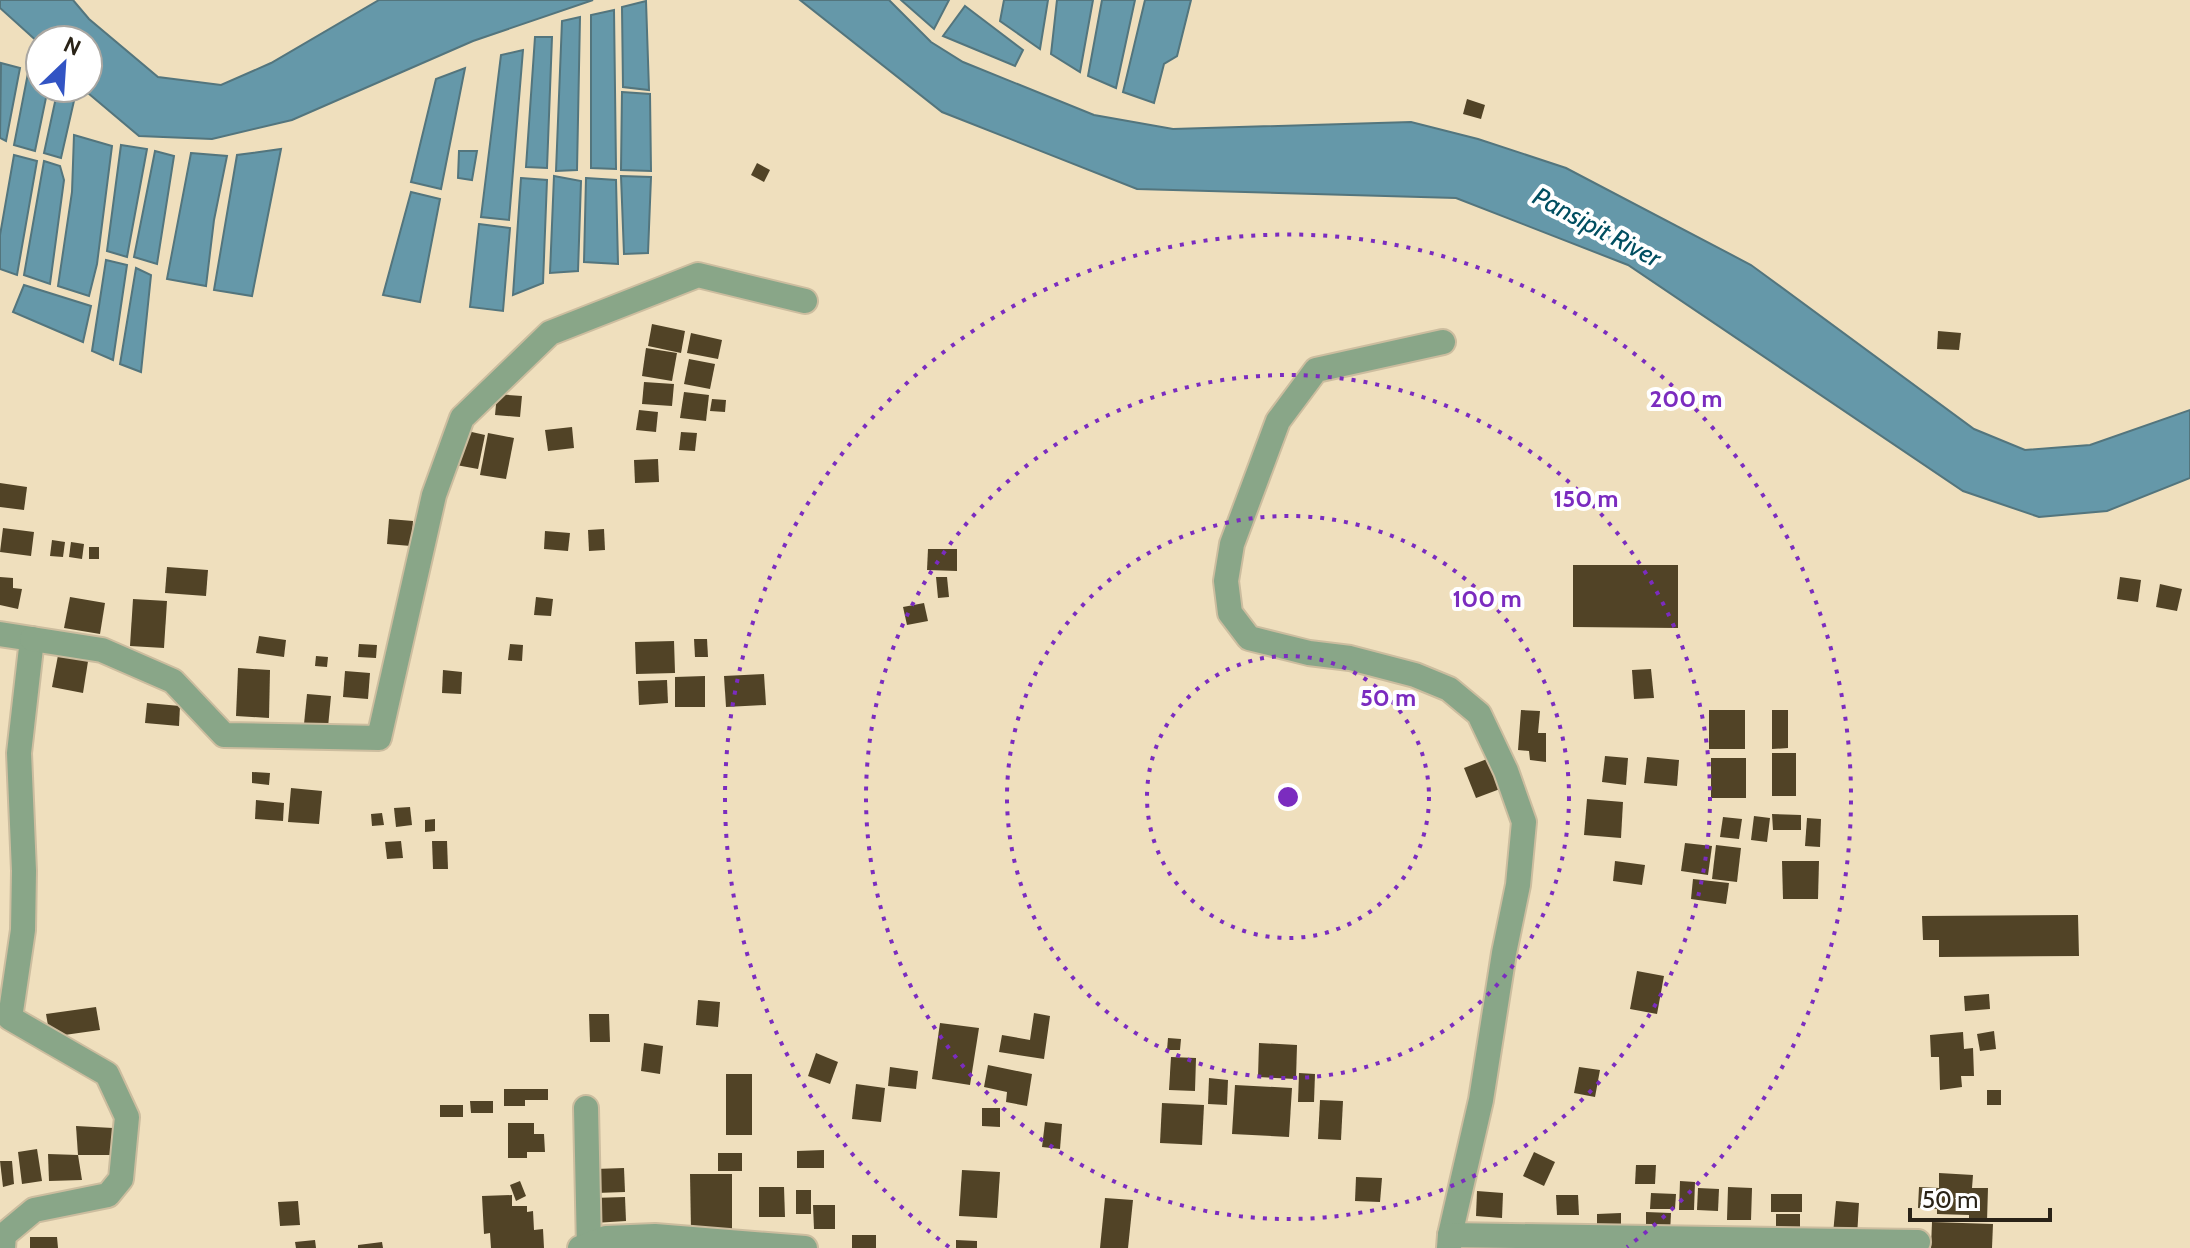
<svg xmlns="http://www.w3.org/2000/svg" width="2190" height="1248" font-family="Cabin,sans-serif">
	<style>
		.water { fill: #6598a9; stroke: #53757d; stroke-width: 2 }
		.building { fill: #514326 }
		.lines { fill: none; stroke-linecap: round; stroke-linejoin: round }
		.minor-casing { stroke: #ccbd9f; stroke-width: 28 }
		.minor { stroke: #89a688; stroke-width: 24 }
		.ring { fill: none; stroke: #7b2cbf; stroke-width: 4; stroke-dasharray: 4 8 }
		.labels { text-anchor: middle; dominant-baseline: central; stroke-width: 8; stroke-linejoin: round; paint-order: stroke }
		.water-label { font-size: 26px; font-style: italic; fill: #004e60; stroke: #fff }
		.centre { fill: #7b2cbf; stroke: #fff; stroke-width: 4 }
		.ring-label { font-size: 24px; text-anchor: middle; font-weight: bold; fill: #7b2cbf; stroke: #fff; stroke-width: 8; stroke-linejoin: round; paint-order: stroke }
	</style>
	<rect width="100%" height="100%" fill="#efdfbd"/>
	<!-- water -->
	<g class="water">
		<polygon points="0,0 73,0 89,19 158,77 221,85 271,63 379,0 593,0 473,41 292,120 212,139 139,136 82,88 88,88 88,40 40,40 40,44 0,8"/>
		<polygon points="800,0 889,0 931,42 963,62 1094,115 1173,129 1411,122 1478,139 1566,168 1751,265 1974,429 2025,450 2090,445 2190,410 2190,478 2107,511 2039,517 1963,491 1628,265 1456,198 1137,189 942,112"/>
		<polygon points="901,0 949,0 934,29"/>
		<polygon points="1004,0 1048,0 1040,49 1000,21"/>
		<polygon points="1057,0 1093,0 1080,72 1051,54"/>
		<polygon points="1102,0 1135,0 1116,88 1088,76"/>
		<polygon points="1145,0 1191,0 1177,56 1164,64 1154,103 1123,92"/>
		<polygon points="646,1 649,90 623,87 622,7"/>
		<polygon points="965,6 1023,50 1015,66 943,36"/>
		<polygon points="614,10 616,169 591,168 591,15"/>
		<polygon points="580,17 577,170 556,171 562,21"/>
		<polygon points="535,37 552,37 547,168 526,167"/>
		<polygon points="523,50 509,220 481,217 501,55"/>
		<polygon points="1,63 20,68 6,141 0,138"/>
		<polygon points="465,68 441,189 411,182 436,79"/>
		<polygon points="28,73 40,77 40,88 48,88 35,151 14,145"/>
		<polygon points="58,88 69,88 76,92 61,158 44,153"/>
		<polygon points="622,92 650,94 651,171 621,170"/>
		<polygon points="74,135 112,146 97,264 89,296 58,286 72,192"/>
		<polygon points="121,145 147,149 127,257 107,251"/>
		<polygon points="281,149 252,296 214,290 237,155"/>
		<polygon points="155,151 174,156 157,264 134,257"/>
		<polygon points="459,151 477,151 472,180 458,178"/>
		<polygon points="191,153 227,156 214,220 206,286 167,279"/>
		<polygon points="14,155 37,161 17,275 0,269 0,235"/>
		<polygon points="44,161 60,166 64,180 50,284 24,275"/>
		<polygon points="554,176 581,181 578,271 550,273"/>
		<polygon points="621,176 651,177 648,253 624,254"/>
		<polygon points="521,178 547,180 543,283 513,295"/>
		<polygon points="586,178 616,180 618,264 584,262"/>
		<polygon points="411,192 440,199 420,302 383,295"/>
		<polygon points="479,224 510,228 503,311 470,307"/>
		<polygon points="106,260 127,265 113,360 92,351"/>
		<polygon points="136,268 151,275 141,372 120,364"/>
		<polygon points="24,285 91,306 83,342 13,312"/>
	</g>
	<!-- building -->
	<g class="building">
		<polygon points="1467,99 1485,105 1481,119 1463,114"/>
		<polygon points="757,163 770,170 764,182 751,175"/>
		<polygon points="652,324 685,331 681,353 648,346"/>
		<polygon points="1938,331 1961,333 1959,350 1937,349"/>
		<polygon points="691,333 722,340 718,359 687,353"/>
		<polygon points="646,348 677,353 672,381 642,376"/>
		<polygon points="689,359 715,364 710,389 684,384"/>
		<polygon points="644,382 674,384 672,406 642,404"/>
		<polygon points="684,392 709,395 706,421 680,418"/>
		<polygon points="497,394 522,396 520,417 495,415"/>
		<polygon points="712,399 726,400 725,412 710,411"/>
		<polygon points="639,410 658,412 656,432 636,430"/>
		<polygon points="572,427 574,448 548,451 545,430"/>
		<polygon points="463,430 485,435 478,469 456,465"/>
		<polygon points="681,432 697,433 695,451 679,450"/>
		<polygon points="488,433 514,438 506,479 480,475"/>
		<polygon points="658,459 659,482 635,483 634,460"/>
		<polygon points="0,483 27,487 24,510 0,507"/>
		<polygon points="389,519 413,521 411,546 387,544"/>
		<polygon points="3,528 34,532 31,556 0,552"/>
		<polygon points="604,529 605,550 589,551 588,530"/>
		<polygon points="545,531 570,533 568,551 544,549"/>
		<polygon points="52,540 65,542 63,557 50,556"/>
		<polygon points="71,542 84,544 82,559 69,557"/>
		<rect x="89" y="547" width="10" height="12"/>
		<polygon points="928,549 957,549 957,571 927,570"/>
		<polygon points="1573,565 1678,565 1678,628 1573,627"/>
		<polygon points="167,567 208,570 206,596 165,593"/>
		<polygon points="0,577 13,578 13,588 22,589 18,609 0,605"/>
		<polygon points="936,577 947,577 949,597 938,598"/>
		<polygon points="2120,577 2141,580 2138,602 2117,599"/>
		<polygon points="2160,584 2182,589 2177,611 2156,607"/>
		<polygon points="70,597 105,603 100,634 64,628"/>
		<polygon points="536,597 553,599 551,616 534,615"/>
		<polygon points="133,599 167,601 164,648 130,646"/>
		<polygon points="924,603 928,621 907,625 903,607"/>
		<polygon points="259,636 286,640 284,657 256,653"/>
		<polygon points="694,639 707,639 708,657 695,657"/>
		<polygon points="674,641 675,673 636,674 635,642"/>
		<polygon points="359,644 377,645 376,658 358,657"/>
		<polygon points="510,644 523,645 522,661 508,660"/>
		<polygon points="59,650 89,655 83,693 52,687"/>
		<polygon points="316,656 328,657 327,667 315,666"/>
		<polygon points="238,668 270,670 269,718 236,716"/>
		<polygon points="1651,669 1654,698 1634,699 1632,670"/>
		<polygon points="443,670 462,672 461,694 442,693"/>
		<polygon points="345,671 370,673 368,699 343,697"/>
		<polygon points="764,674 766,705 726,707 724,676"/>
		<polygon points="705,676 705,707 675,707 675,677"/>
		<polygon points="667,680 668,703 639,705 638,681"/>
		<polygon points="307,694 331,696 328,727 304,724"/>
		<polygon points="147,703 180,706 179,726 145,723"/>
		<polygon points="1521,710 1540,711 1538,733 1546,733 1546,762 1530,760 1529,751 1518,750"/>
		<rect x="1709" y="710" width="36" height="39"/>
		<polygon points="1772,710 1788,710 1788,748 1772,749"/>
		<rect x="1772" y="753" width="24" height="43"/>
		<polygon points="1605,756 1628,758 1626,785 1602,782"/>
		<polygon points="1647,757 1679,760 1677,786 1644,783"/>
		<rect x="1711" y="758" width="35" height="40"/>
		<polygon points="1487,759 1500,789 1476,798 1464,768"/>
		<polygon points="252,772 270,773 269,785 252,783"/>
		<polygon points="291,788 322,791 319,824 288,822"/>
		<polygon points="1587,799 1623,802 1621,838 1584,835"/>
		<polygon points="256,800 284,803 283,821 255,819"/>
		<polygon points="410,807 412,825 396,827 394,808"/>
		<polygon points="382,813 384,825 372,826 371,814"/>
		<polygon points="1772,814 1801,815 1801,830 1773,830"/>
		<polygon points="1754,816 1770,818 1767,842 1751,840"/>
		<polygon points="1723,817 1742,819 1739,839 1720,837"/>
		<polygon points="1807,818 1821,819 1820,847 1805,846"/>
		<polygon points="435,819 435,831 425,832 425,820"/>
		<polygon points="401,841 403,858 387,859 385,842"/>
		<polygon points="432,841 447,841 448,869 433,869"/>
		<polygon points="1685,843 1712,846 1708,875 1681,871"/>
		<polygon points="1716,845 1741,848 1737,882 1712,879"/>
		<polygon points="1615,861 1645,865 1642,885 1613,881"/>
		<polygon points="1782,861 1819,861 1818,899 1783,899"/>
		<polygon points="1693,879 1729,883 1726,904 1691,899"/>
		<polygon points="2078,915 2079,956 1939,957 1939,940 1923,940 1922,916"/>
		<polygon points="1637,971 1664,976 1657,1014 1630,1009"/>
		<polygon points="1989,994 1990,1009 1965,1011 1964,996"/>
		<polygon points="698,1000 720,1002 718,1027 696,1025"/>
		<polygon points="96,1007 100,1030 50,1037 46,1014"/>
		<polygon points="1034,1013 1050,1016 1044,1059 999,1052 1002,1035 1030,1040"/>
		<polygon points="589,1014 609,1014 610,1042 590,1042"/>
		<polygon points="940,1023 979,1028 970,1085 932,1079"/>
		<polygon points="1994,1031 1996,1049 1980,1051 1977,1034"/>
		<polygon points="1963,1032 1964,1049 1973,1048 1974,1076 1961,1076 1962,1087 1940,1090 1939,1057 1931,1057 1930,1035"/>
		<polygon points="1168,1038 1181,1039 1180,1050 1167,1050"/>
		<polygon points="644,1043 663,1046 660,1074 641,1071"/>
		<polygon points="1259,1043 1297,1045 1296,1079 1258,1077"/>
		<polygon points="816,1053 838,1062 830,1084 808,1076"/>
		<polygon points="1171,1057 1196,1058 1195,1091 1169,1090"/>
		<polygon points="988,1065 1032,1074 1027,1106 1006,1102 1007,1092 984,1087"/>
		<polygon points="890,1067 918,1071 916,1089 888,1086"/>
		<polygon points="1579,1067 1600,1070 1595,1097 1574,1093"/>
		<polygon points="1299,1073 1315,1074 1314,1102 1298,1102"/>
		<rect x="726" y="1074" width="26" height="61"/>
		<polygon points="1209,1078 1228,1080 1227,1105 1208,1104"/>
		<polygon points="856,1084 885,1088 881,1122 852,1119"/>
		<polygon points="1235,1085 1292,1088 1289,1137 1232,1134"/>
		<polygon points="504,1089 548,1089 548,1100 525,1100 525,1106 504,1106"/>
		<rect x="1987" y="1090" width="14" height="15"/>
		<polygon points="1320,1100 1343,1101 1341,1140 1318,1139"/>
		<polygon points="470,1101 493,1101 493,1113 471,1113"/>
		<polygon points="1162,1103 1204,1105 1202,1145 1160,1143"/>
		<rect x="440" y="1105" width="23" height="12"/>
		<polygon points="982,1108 1000,1108 1000,1127 982,1126"/>
		<polygon points="1045,1122 1062,1124 1060,1149 1042,1147"/>
		<polygon points="508,1123 534,1123 534,1134 544,1134 545,1152 527,1152 527,1158 508,1158"/>
		<polygon points="76,1126 113,1128 111,1155 78,1155"/>
		<polygon points="37,1149 42,1181 22,1184 18,1152"/>
		<polygon points="824,1150 824,1168 797,1168 797,1151"/>
		<polygon points="1534,1152 1555,1162 1544,1186 1523,1176"/>
		<rect x="718" y="1153" width="24" height="18"/>
		<polygon points="48,1154 78,1155 82,1180 49,1181"/>
		<polygon points="0,1161 12,1161 14,1184 3,1187"/>
		<polygon points="1636,1165 1656,1165 1655,1184 1635,1184"/>
		<polygon points="624,1168 625,1192 596,1193 595,1169"/>
		<polygon points="962,1170 1000,1172 997,1218 959,1216"/>
		<polygon points="1939,1173 1973,1175 1972,1188 1988,1188 1987,1221 1969,1220 1969,1215 1937,1214 1937,1209 1918,1208 1919,1187 1939,1188"/>
		<polygon points="690,1174 732,1174 732,1230 691,1230"/>
		<polygon points="1356,1177 1382,1178 1380,1202 1355,1201"/>
		<polygon points="520,1181 526,1196 516,1201 510,1185"/>
		<polygon points="1680,1181 1695,1182 1694,1210 1679,1210"/>
		<polygon points="759,1187 784,1187 785,1217 759,1217"/>
		<polygon points="1728,1187 1752,1188 1751,1220 1727,1220"/>
		<polygon points="1698,1188 1719,1189 1718,1211 1697,1210"/>
		<rect x="796" y="1190" width="15" height="24"/>
		<polygon points="1477,1191 1503,1193 1502,1218 1476,1216"/>
		<polygon points="1651,1193 1676,1194 1675,1209 1650,1209"/>
		<rect x="1771" y="1194" width="31" height="18"/>
		<polygon points="512,1195 512,1206 527,1206 527,1212 533,1211 534,1230 543,1229 544,1248 491,1248 490,1233 484,1234 482,1196"/>
		<polygon points="1556,1195 1578,1195 1579,1215 1557,1215"/>
		<polygon points="625,1197 626,1221 594,1223 593,1198"/>
		<polygon points="1105,1198 1133,1200 1128,1248 1100,1248"/>
		<polygon points="298,1201 300,1225 280,1226 278,1202"/>
		<polygon points="1836,1201 1859,1203 1857,1236 1833,1234"/>
		<polygon points="813,1205 835,1205 835,1229 814,1229"/>
		<polygon points="1646,1212 1671,1213 1670,1233 1646,1233"/>
		<polygon points="1621,1213 1621,1232 1597,1232 1597,1214"/>
		<rect x="1776" y="1214" width="24" height="19"/>
		<polygon points="1932,1222 1993,1224 1992,1248 1931,1248"/>
		<rect x="852" y="1235" width="24" height="13"/>
		<polygon points="30,1237 57,1237 58,1248 30,1248"/>
		<polygon points="315,1240 316,1248 296,1248 295,1242"/>
		<polygon points="956,1240 977,1241 977,1248 956,1248"/>
		<polygon points="382,1242 383,1248 358,1248 358,1245"/>
	</g>
	<g class="lines">
		<defs>
			<g id="minor">
				<polyline points="1443,342 1316,370 1278,421 1232,544 1226,581 1230,613 1249,638 1309,653 1350,658 1415,675 1449,689 1479,714 1506,771 1524,822 1518,885 1504,953 1481,1100 1450,1235 1449,1248"/>
				<polyline points="0,634 32,639 19,753 24,871 23,930 10,1018 107,1074 127,1117 121,1179 108,1195 34,1210 4,1235 3,1248"/>
				<polyline points="32,639 102,650 173,681 224,735 379,738 434,495 462,418 550,333 698,275 805,301"/>
				<polyline points="586,1108 589,1248"/>
				<polyline points="1450,1235 1918,1242"/>
				<polyline points="580,1248 606,1238 655,1236 805,1248"/>
			</g>
		</defs>
		<!-- minor casing -->
		<use href="#minor" class="minor-casing"/>
		<!-- minor -->
		<use href="#minor" class="minor"/>
	</g>
	<!-- distance rings -->
	<g class="ring">
		<circle cx="1288" cy="797" r="141"/>
		<circle cx="1288" cy="797" r="281"/>
		<circle cx="1288" cy="797" r="422"/>
		<path d="M949 1247A563 563 0 1 1 1627 1247"/>
	</g>
	<g class="labels">
		<!-- water labels -->
		<g class="water-label">
			<text transform="translate(1597 227) rotate(28)">Pansipit River</text>
		</g>
	</g>
	<circle cx="1288" cy="797" r="12" class="centre"/>
	<g class="ring-label">
		<text x="1686" y="407">200 m</text>
		<text x="1586" y="507">150 m</text>
		<text x="1487" y="607">100 m</text>
		<text x="1388" y="706">50 m</text>
	</g>
	<!-- north arrow -->
	<g transform="translate(64 64) rotate(25)"><circle r="38" fill="#ffffff" stroke="#aaa7a2" stroke-width="2"/>
	<path d="M0-6L14 30L0 20L-14 30Z" fill="#3254c4"/>
	<text y="-12" font-size="22" font-weight="bold" text-anchor="middle" fill="#2a2317">N</text>
	</g>
	<!-- scale -->
	<path d="M1910 1208v12h140v-12" fill="none" stroke="#2a2317" stroke-width="4"/>
	<text x="1922" y="1208" font-size="24" fill="#2a2317" stroke="#ffffff" stroke-width="6" paint-order="stroke">50 m</text>
</svg>
